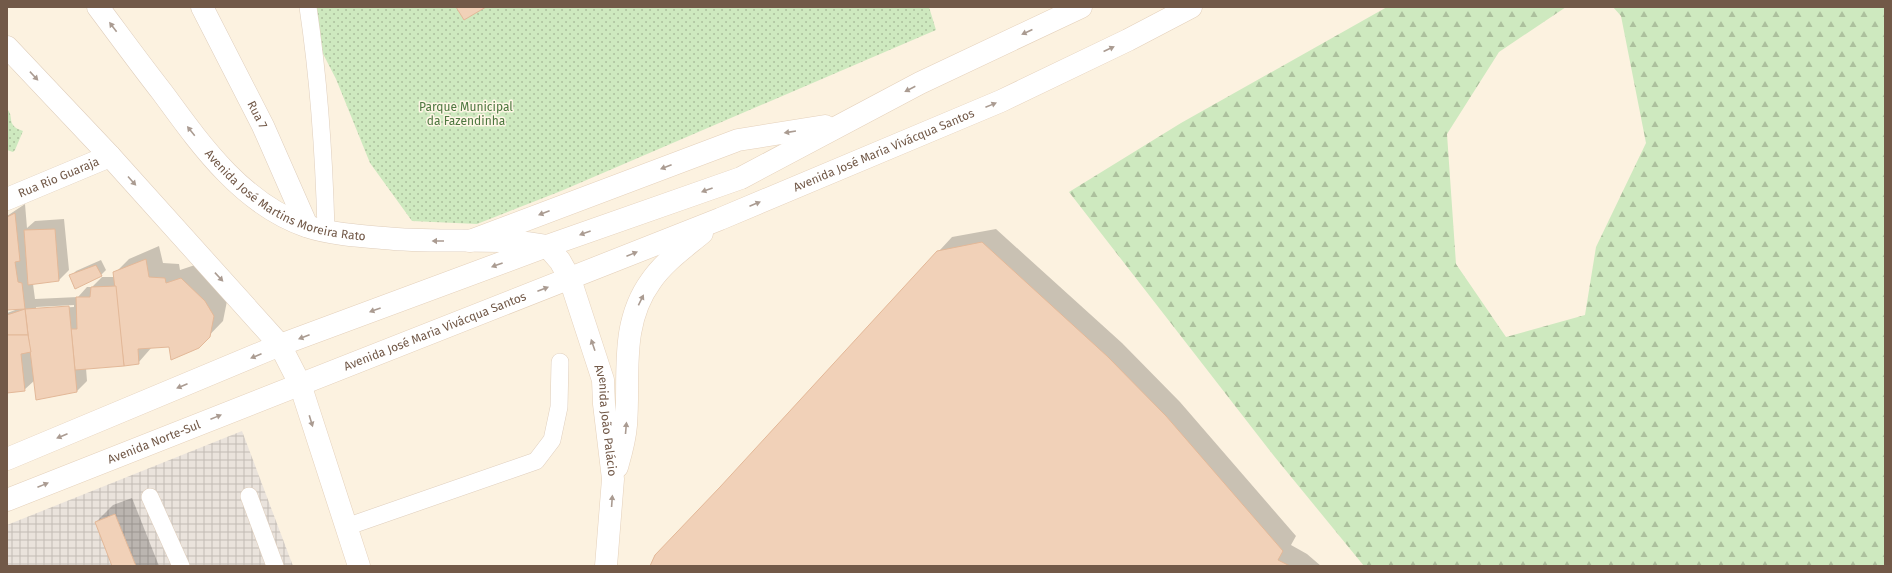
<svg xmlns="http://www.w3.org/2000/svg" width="1892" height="573" font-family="'Fira Sans',sans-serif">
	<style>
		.industrial { fill: url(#industrial-grid) }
		.green { fill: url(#green-dots) }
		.forest { fill: url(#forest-firs) }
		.shadow { fill: #0003; fill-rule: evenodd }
		.building { fill: #f1d1b8; stroke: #e3b898 }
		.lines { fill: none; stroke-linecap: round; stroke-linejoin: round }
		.service-casing { stroke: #dfcebc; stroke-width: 18 }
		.minor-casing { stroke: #dfcebc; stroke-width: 23 }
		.tertiary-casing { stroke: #dfcebc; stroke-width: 23 }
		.secondary-casing { stroke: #e4d0ba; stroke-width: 23 }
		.service { stroke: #fff; stroke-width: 17 }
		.minor { stroke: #fff; stroke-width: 22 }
		.tertiary { stroke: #fff; stroke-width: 22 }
		.secondary { stroke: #fff; stroke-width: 22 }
		.oneway { fill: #aa9b91 }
		.labels { text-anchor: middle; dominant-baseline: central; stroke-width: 3; stroke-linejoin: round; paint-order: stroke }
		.park-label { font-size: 12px; fill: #4e7840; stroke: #fff6e6 }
		.street-label { font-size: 12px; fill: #725948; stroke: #fff6e6 }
	</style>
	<defs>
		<pattern id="industrial-grid" width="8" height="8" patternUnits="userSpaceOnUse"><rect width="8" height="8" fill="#eae3dc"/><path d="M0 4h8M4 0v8" fill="none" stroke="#c2bbb4"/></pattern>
		<pattern id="green-dots" width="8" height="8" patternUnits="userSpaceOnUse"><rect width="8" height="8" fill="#cee9bf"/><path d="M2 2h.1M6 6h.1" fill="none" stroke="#acc09d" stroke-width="1.8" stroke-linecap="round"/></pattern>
		<pattern id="forest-firs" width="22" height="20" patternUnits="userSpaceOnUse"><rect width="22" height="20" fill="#cee9bf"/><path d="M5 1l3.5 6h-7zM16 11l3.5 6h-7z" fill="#acc09d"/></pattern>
	</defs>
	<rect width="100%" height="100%" fill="#fcf2e0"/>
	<!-- industrial -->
	<polygon class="industrial" points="242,431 293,566 7,566 7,525"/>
	<!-- green -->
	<g class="green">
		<polygon points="299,7 929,7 936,30 561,191 477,224 412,221 370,163 336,79"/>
		<path d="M 7,109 C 15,117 5,125 23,131 L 15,150 L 13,152 L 7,150 Z"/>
	</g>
	<!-- forest -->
	<polygon class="forest" points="1387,7 1566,7 1499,52 1447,134 1456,264 1506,337 1585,315 1596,247 1646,143 1621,16 1613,7 1885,7 1885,566 1364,566 1274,456 1069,192 1181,123"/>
	<!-- shadow -->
	<g class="shadow">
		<path d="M 25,204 L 27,228 L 35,221 L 64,219 L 69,270 L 59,280 L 33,284 L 35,299 L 78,297 L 87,287 L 92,287 L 102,277 L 115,277 L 115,273 L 129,259 L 159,246 L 163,263 L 179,264 L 180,270 L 195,265 L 227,301 L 223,321 L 198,347 L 152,347 L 138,363 L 86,368 L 87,381 L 77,391 L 35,380 L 24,390 L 7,392 L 7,313 L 18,309 L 7,309 L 7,216 ZM 74,305 L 74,307 L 36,309 L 36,307 Z"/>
		<polygon points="996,229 1122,343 1180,402 1296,536 1291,545 1307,554 1321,566 652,566 720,488 952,237"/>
		<polygon points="101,260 106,270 101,275 71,276 76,271"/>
		<polygon points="132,498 159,566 113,566 96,522 113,505"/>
	</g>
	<!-- building -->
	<g class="building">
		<polygon points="456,7 486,7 464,20"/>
		<polygon points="15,213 20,261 15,262 18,282 22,283 25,309 7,310 7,217"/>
		<polygon points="55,229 59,281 28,285 24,230"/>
		<polygon points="982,242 1108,357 1166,416 1283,551 1278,560 1290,566 650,566 655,555 720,487 937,251"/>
		<polygon points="146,259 149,277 165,278 166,283 181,278 205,301 214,316 210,337 199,348 171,360 169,347 138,349 139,364 124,366 113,272"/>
		<polygon points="96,265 102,276 75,289 69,275"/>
		<polygon points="116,286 124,366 75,370 71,329 77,329 76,297 90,297 91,287"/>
		<polygon points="69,306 77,392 36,400 25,309"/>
		<polygon points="25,309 28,335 7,335 7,315"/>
		<polygon points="7,335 28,335 31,352 21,354 25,391 7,393"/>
		<polygon points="115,514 136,566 112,566 95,522"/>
	</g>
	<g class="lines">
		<defs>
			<g id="service">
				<path d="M 308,7 C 319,81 324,155 326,230"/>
				<polyline points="249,496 275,566"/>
				<polyline points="150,497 181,566"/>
				<polyline points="346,527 536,461 552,440 559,407 560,362"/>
			</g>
			<g id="minor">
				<path id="s1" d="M 202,7 L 263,126 L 307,226"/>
				<path id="s2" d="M 7,199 L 110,156"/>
			</g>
			<g id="tertiary">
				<path id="s3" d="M 98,7 C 119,35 140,64 162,92 C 200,144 242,204 306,226 C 330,234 359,236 384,238 C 438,244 494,236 547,246"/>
				<polyline points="7,47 110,156 280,345"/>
			</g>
			<g id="secondary">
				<polyline points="470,241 738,140 825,126"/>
				<path id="s4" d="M 547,246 L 560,261 L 570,279 L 603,380 L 604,404 L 613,479 L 606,566"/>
				<polyline points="280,345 300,384 359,566"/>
				<polyline points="7,459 280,345 547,246 741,178 920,83 1081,7"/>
				<path d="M 617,467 C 621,453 625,440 626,425 C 630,376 619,325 651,281 C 664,262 684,248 702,233"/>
				<path id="s5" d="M 7,500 L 720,219 L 1001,101 L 1128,40 L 1191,7"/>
			</g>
		</defs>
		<!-- service casing -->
		<use href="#service" class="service-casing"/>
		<!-- minor casing -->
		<use href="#minor" class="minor-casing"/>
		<!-- tertiary casing -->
		<use href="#tertiary" class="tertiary-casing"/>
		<!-- secondary casing -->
		<use href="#secondary" class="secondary-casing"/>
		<!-- service -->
		<use href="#service" class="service"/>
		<!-- minor -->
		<use href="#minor" class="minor"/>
		<!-- tertiary -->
		<use href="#tertiary" class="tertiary"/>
		<!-- secondary -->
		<use href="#secondary" class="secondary"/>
	</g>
	<!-- one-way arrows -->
	<defs><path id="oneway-solid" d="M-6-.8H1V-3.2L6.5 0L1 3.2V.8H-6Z"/></defs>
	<g class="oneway">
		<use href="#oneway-solid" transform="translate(113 27) rotate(-127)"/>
		<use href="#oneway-solid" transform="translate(1027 32) rotate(155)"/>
		<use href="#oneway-solid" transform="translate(1109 49) rotate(-25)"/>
		<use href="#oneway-solid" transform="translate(34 76) rotate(47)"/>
		<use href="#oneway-solid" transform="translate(910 89) rotate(153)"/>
		<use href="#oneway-solid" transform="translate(991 105) rotate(-22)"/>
		<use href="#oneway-solid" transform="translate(191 131) rotate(-129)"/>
		<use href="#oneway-solid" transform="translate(790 132) rotate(171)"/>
		<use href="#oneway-solid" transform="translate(666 167) rotate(159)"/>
		<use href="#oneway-solid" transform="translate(132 181) rotate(48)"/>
		<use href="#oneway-solid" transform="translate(707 190) rotate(160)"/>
		<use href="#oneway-solid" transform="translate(755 204) rotate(-23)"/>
		<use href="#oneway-solid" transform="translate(544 213) rotate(159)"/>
		<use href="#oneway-solid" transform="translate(585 233) rotate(160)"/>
		<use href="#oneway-solid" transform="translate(438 241) rotate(-180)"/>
		<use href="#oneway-solid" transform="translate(632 254) rotate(-22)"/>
		<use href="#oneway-solid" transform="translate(497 265) rotate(160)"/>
		<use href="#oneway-solid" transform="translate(219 277) rotate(47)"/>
		<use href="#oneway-solid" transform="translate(543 289) rotate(-21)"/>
		<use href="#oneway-solid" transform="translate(641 300) rotate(-64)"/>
		<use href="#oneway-solid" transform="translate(375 310) rotate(160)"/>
		<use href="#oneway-solid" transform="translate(304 337) rotate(159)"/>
		<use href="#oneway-solid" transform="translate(593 345) rotate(-109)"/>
		<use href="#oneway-solid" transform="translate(256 356) rotate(157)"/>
		<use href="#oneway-solid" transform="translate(182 386) rotate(157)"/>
		<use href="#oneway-solid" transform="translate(216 417) rotate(-22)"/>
		<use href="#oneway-solid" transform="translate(311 421) rotate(73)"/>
		<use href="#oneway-solid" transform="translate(626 428) rotate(-85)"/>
		<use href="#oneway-solid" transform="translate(62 436) rotate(157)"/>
		<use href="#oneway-solid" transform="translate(43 485) rotate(-22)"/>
		<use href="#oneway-solid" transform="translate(612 501) rotate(-86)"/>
	</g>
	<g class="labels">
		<!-- park labels -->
		<g class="park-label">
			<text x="466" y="107">Parque Municipal<tspan x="466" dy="14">da Fazendinha</tspan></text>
		</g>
		<!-- street labels -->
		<g class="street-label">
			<text stroke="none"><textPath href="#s1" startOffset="121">Rua 7</textPath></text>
			<text stroke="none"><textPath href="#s5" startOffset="944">Avenida José Maria Vivácqua Santos</textPath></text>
			<text stroke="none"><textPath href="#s2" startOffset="56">Rua Rio Guaraja</textPath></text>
			<text stroke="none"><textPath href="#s3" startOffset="274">Avenida José Martins Moreira Rato</textPath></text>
			<text stroke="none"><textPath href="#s5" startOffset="460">Avenida José Maria Vivácqua Santos</textPath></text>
			<text stroke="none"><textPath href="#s4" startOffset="187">Avenida João Palácio</textPath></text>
			<text stroke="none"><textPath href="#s5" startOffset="158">Avenida Norte-Sul</textPath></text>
		</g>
	</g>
	<!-- border -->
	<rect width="1892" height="573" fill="none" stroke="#725948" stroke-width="16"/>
</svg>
